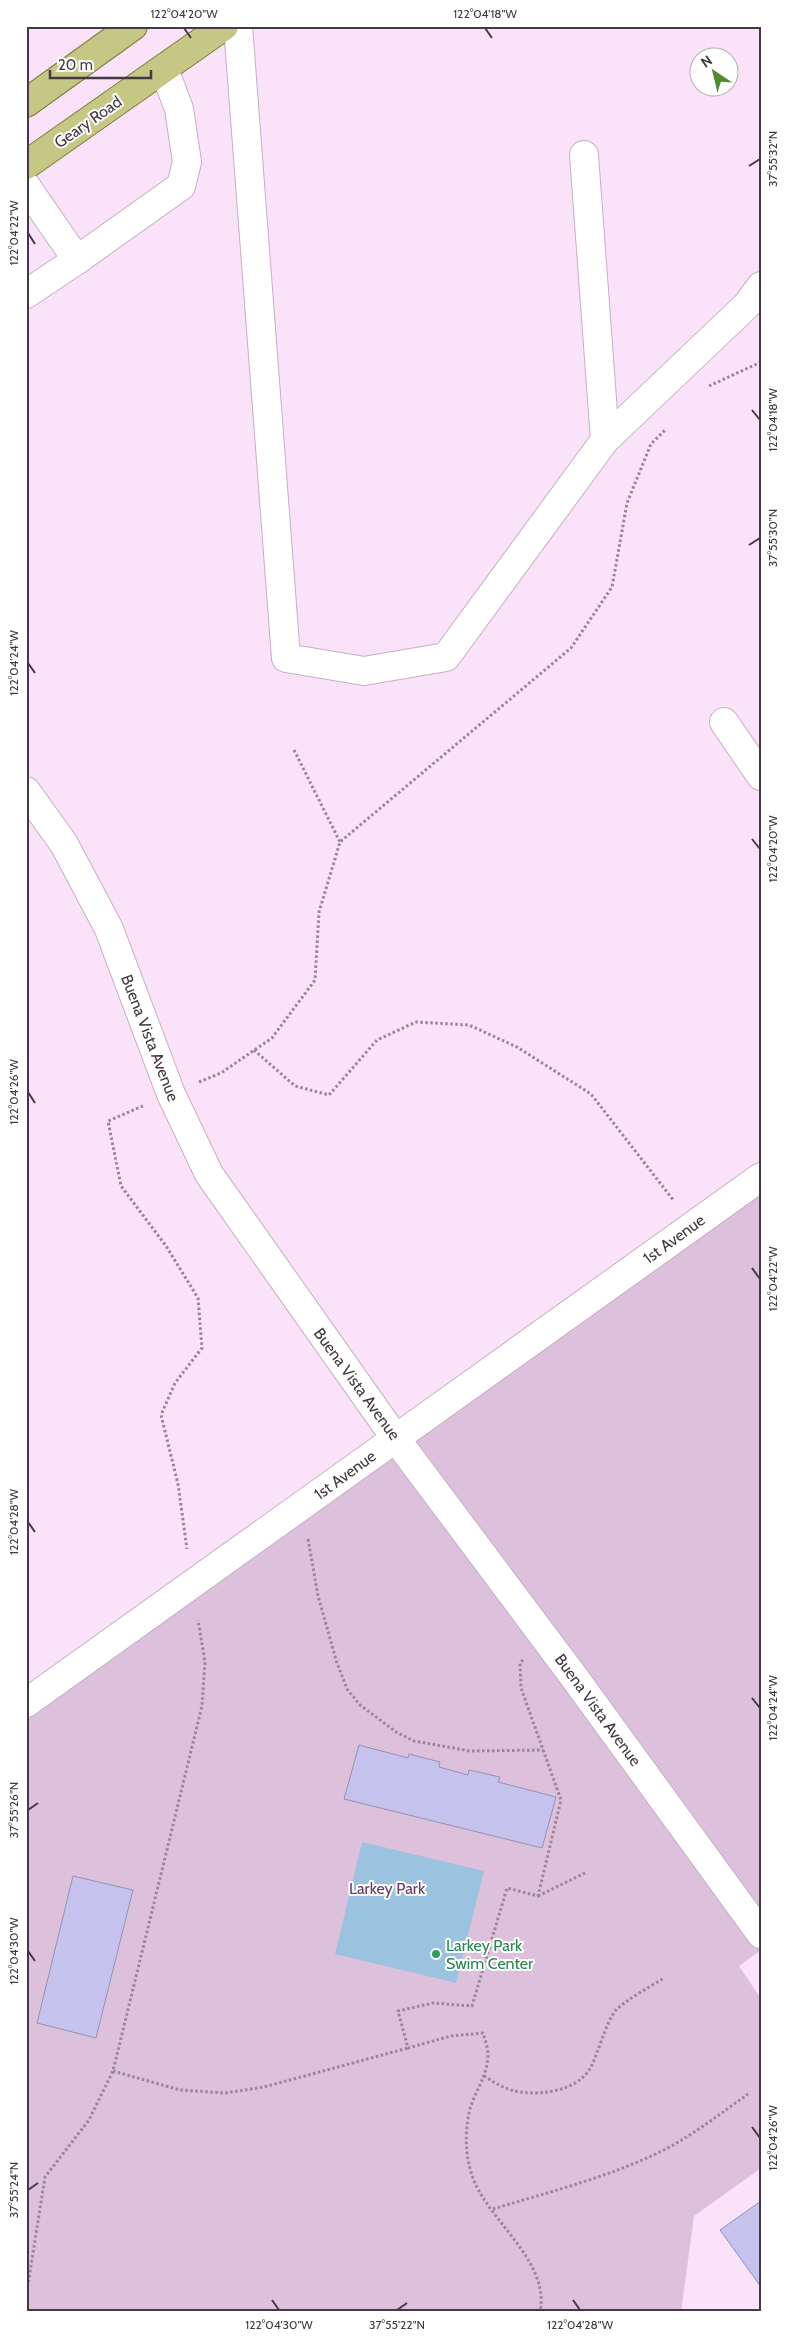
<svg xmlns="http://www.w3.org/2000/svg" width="787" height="2338" font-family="Cabin,sans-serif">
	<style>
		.green { fill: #ddc0dc }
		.water { fill: #9bc3e0 }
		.building { fill: #c5c3ee; stroke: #9493ae }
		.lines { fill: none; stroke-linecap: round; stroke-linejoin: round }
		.minor-casing { stroke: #c6afc5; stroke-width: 30 }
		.major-casing { stroke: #807d38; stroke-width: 30 }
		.path { stroke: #978796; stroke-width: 3; stroke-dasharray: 2.5 2.5; stroke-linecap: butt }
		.minor { stroke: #fff; stroke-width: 28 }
		.major { stroke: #c7c785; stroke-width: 28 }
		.ticks { fill: none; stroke: #423942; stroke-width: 2 }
		.leisure-dot { fill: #2e9e5b; stroke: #fff; stroke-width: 2 }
		.labels { text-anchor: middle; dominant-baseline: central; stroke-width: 4; stroke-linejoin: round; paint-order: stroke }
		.street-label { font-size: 16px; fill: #423942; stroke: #fff }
		.park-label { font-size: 16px; fill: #673b67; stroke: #fff }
		.leisure-label { font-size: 16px; fill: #27864d; stroke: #fff; text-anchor: start }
		.neatline { fill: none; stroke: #423942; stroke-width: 2 }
		.ticks-label { font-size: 12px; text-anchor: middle; fill: #423942 }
	</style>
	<rect width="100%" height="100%" fill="#fae2f9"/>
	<!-- green -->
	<polygon class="green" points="761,1177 761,1950 739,1966 761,1999 761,2168 694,2216 681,2312 26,2312 26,1703"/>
	<!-- water -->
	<polygon class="water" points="362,1842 484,1871 456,1983 335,1954"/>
	<!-- building -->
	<g class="building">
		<polygon points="359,1745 408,1758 409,1754 440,1762 439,1767 468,1775 469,1770 500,1777 498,1782 556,1797 542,1848 344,1799"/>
		<polygon points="73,1876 133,1890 96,2038 37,2023"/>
		<polygon points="761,2201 761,2287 720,2230"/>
	</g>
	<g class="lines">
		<defs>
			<g id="minor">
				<polyline points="238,26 286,658 364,671 446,657 605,440 747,305 761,286"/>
				<polyline points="584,155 605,440"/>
				<polyline points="26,186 77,260 26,294"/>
				<polyline points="77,260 181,186 187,162 179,109 164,69"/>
				<polyline points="724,722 761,776"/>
				<polyline points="26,791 64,844 109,929 171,1094 209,1174 396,1439 574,1677 761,1934"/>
				<polyline points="26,1703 761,1177"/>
			</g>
			<g id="major">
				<polyline points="26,103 133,26"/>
				<polyline points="26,165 224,26"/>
			</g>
		</defs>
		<!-- minor casing -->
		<use href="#minor" class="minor-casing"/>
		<!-- major casing -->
		<use href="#major" class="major-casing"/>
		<!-- path -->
		<g class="path">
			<polyline points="709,386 761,362"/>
			<polyline points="294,750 340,842"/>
			<polyline points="254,1050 295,1086 329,1095 377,1040 416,1022 469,1025 517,1047 591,1094 674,1201"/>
			<polyline points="199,1082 221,1073 272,1038 315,980 319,912 340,842 571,648 612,587 627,503 651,444 666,429"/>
			<polyline points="143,1106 108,1121 121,1186 166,1246 198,1298 202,1348 175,1383 161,1415 178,1484 187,1549"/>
			<polyline points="308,1539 318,1596 337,1663 347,1689 360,1705 396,1732 414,1741 470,1751 543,1750"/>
			<path d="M 523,1660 L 520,1663 L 521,1688 L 561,1800 L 538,1896 L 507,1888 L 472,2006 L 433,2003 L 398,2011 L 408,2048 L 451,2036 L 483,2033 C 485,2040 488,2048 488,2055 C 488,2075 475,2091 470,2109 C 464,2133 465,2160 475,2183 C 493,2224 550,2263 540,2312"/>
			<polyline points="538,1896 587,1872"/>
			<polyline points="113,2071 180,2090 225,2093 264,2087 408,2048"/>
			<path d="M 484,2076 C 492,2081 501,2087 511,2090 C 536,2097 578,2092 591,2067 C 598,2053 607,2020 616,2010 C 627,1999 650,1987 664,1978"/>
			<path d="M 493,2209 C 549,2192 609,2177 662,2151 C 693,2135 720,2114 748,2094"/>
			<polyline points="26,2297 45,2177 89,2120 113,2071 202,1706 205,1662 198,1620"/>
		</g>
		<!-- minor -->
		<use href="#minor" class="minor"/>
		<!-- major -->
		<use href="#major" class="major"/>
	</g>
	<!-- ticks -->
	<path class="ticks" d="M 184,28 L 191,38M 485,28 L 492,38M 749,166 L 760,159M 28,233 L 35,244M 752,410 L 760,420M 749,545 L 760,538M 28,663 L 35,673M 752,839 L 760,849M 28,1092 L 35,1103M 752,1268 L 760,1279M 28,1522 L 35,1532M 752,1698 L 760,1708M 28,1810 L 38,1803M 28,1951 L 35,1961M 752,2127 L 760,2138M 28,2190 L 38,2183M 272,2300 L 279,2310M 573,2300 L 580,2310M 397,2310 L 407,2303"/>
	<!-- markers -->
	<circle class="leisure-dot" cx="436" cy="1954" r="5"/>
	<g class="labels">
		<!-- street labels -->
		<g class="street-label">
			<text transform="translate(88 122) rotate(-35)">Geary Road</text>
			<text transform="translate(150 1038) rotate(69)">Buena Vista Avenue</text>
			<text transform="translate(674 1239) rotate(-36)">1st Avenue</text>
			<text transform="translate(357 1384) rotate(54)">Buena Vista Avenue</text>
			<text transform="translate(345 1475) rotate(-36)">1st Avenue</text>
			<text transform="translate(598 1710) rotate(54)">Buena Vista Avenue</text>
		</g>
		<!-- park labels -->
		<g class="park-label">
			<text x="387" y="1888">Larkey Park</text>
		</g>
		<!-- leisure labels -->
		<g class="leisure-label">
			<text x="446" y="1945">Larkey Park<tspan x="446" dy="18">Swim Center</tspan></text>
		</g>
	</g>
	<!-- border -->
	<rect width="787" height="2338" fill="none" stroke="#ffffff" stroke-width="55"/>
	<!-- north arrow -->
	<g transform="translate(714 72) rotate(325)"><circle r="24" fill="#ffffff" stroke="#b3b0b3"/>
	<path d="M0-4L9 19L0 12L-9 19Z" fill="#4f8c2c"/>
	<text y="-8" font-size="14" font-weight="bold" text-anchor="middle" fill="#423942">N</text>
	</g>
	<!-- scale -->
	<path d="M50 70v8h101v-8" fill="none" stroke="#423942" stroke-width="2.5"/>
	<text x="58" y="70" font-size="15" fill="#423942" stroke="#ffffff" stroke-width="4" paint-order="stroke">20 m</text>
	<rect x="28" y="28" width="732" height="2282" class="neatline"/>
	<g class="ticks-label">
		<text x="184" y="18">122°04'20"W</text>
		<text x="485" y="18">122°04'18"W</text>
		<text transform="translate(773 159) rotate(-90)" y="4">37°55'32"N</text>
		<text transform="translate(14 233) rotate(-90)" y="4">122°04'22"W</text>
		<text transform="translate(773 420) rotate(-90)" y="4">122°04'18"W</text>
		<text transform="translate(773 538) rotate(-90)" y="4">37°55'30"N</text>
		<text transform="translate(14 663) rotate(-90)" y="4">122°04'24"W</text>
		<text transform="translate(773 849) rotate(-90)" y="4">122°04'20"W</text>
		<text transform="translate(14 1092) rotate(-90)" y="4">122°04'26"W</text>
		<text transform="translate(773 1279) rotate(-90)" y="4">122°04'22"W</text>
		<text transform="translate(14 1522) rotate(-90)" y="4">122°04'28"W</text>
		<text transform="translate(773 1708) rotate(-90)" y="4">122°04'24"W</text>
		<text transform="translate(14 1810) rotate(-90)" y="4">37°55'26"N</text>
		<text transform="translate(14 1951) rotate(-90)" y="4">122°04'30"W</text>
		<text transform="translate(773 2138) rotate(-90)" y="4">122°04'26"W</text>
		<text transform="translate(14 2190) rotate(-90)" y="4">37°55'24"N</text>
		<text x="279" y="2329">122°04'30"W</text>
		<text x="397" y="2329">37°55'22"N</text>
		<text x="580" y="2329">122°04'28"W</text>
	</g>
</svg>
